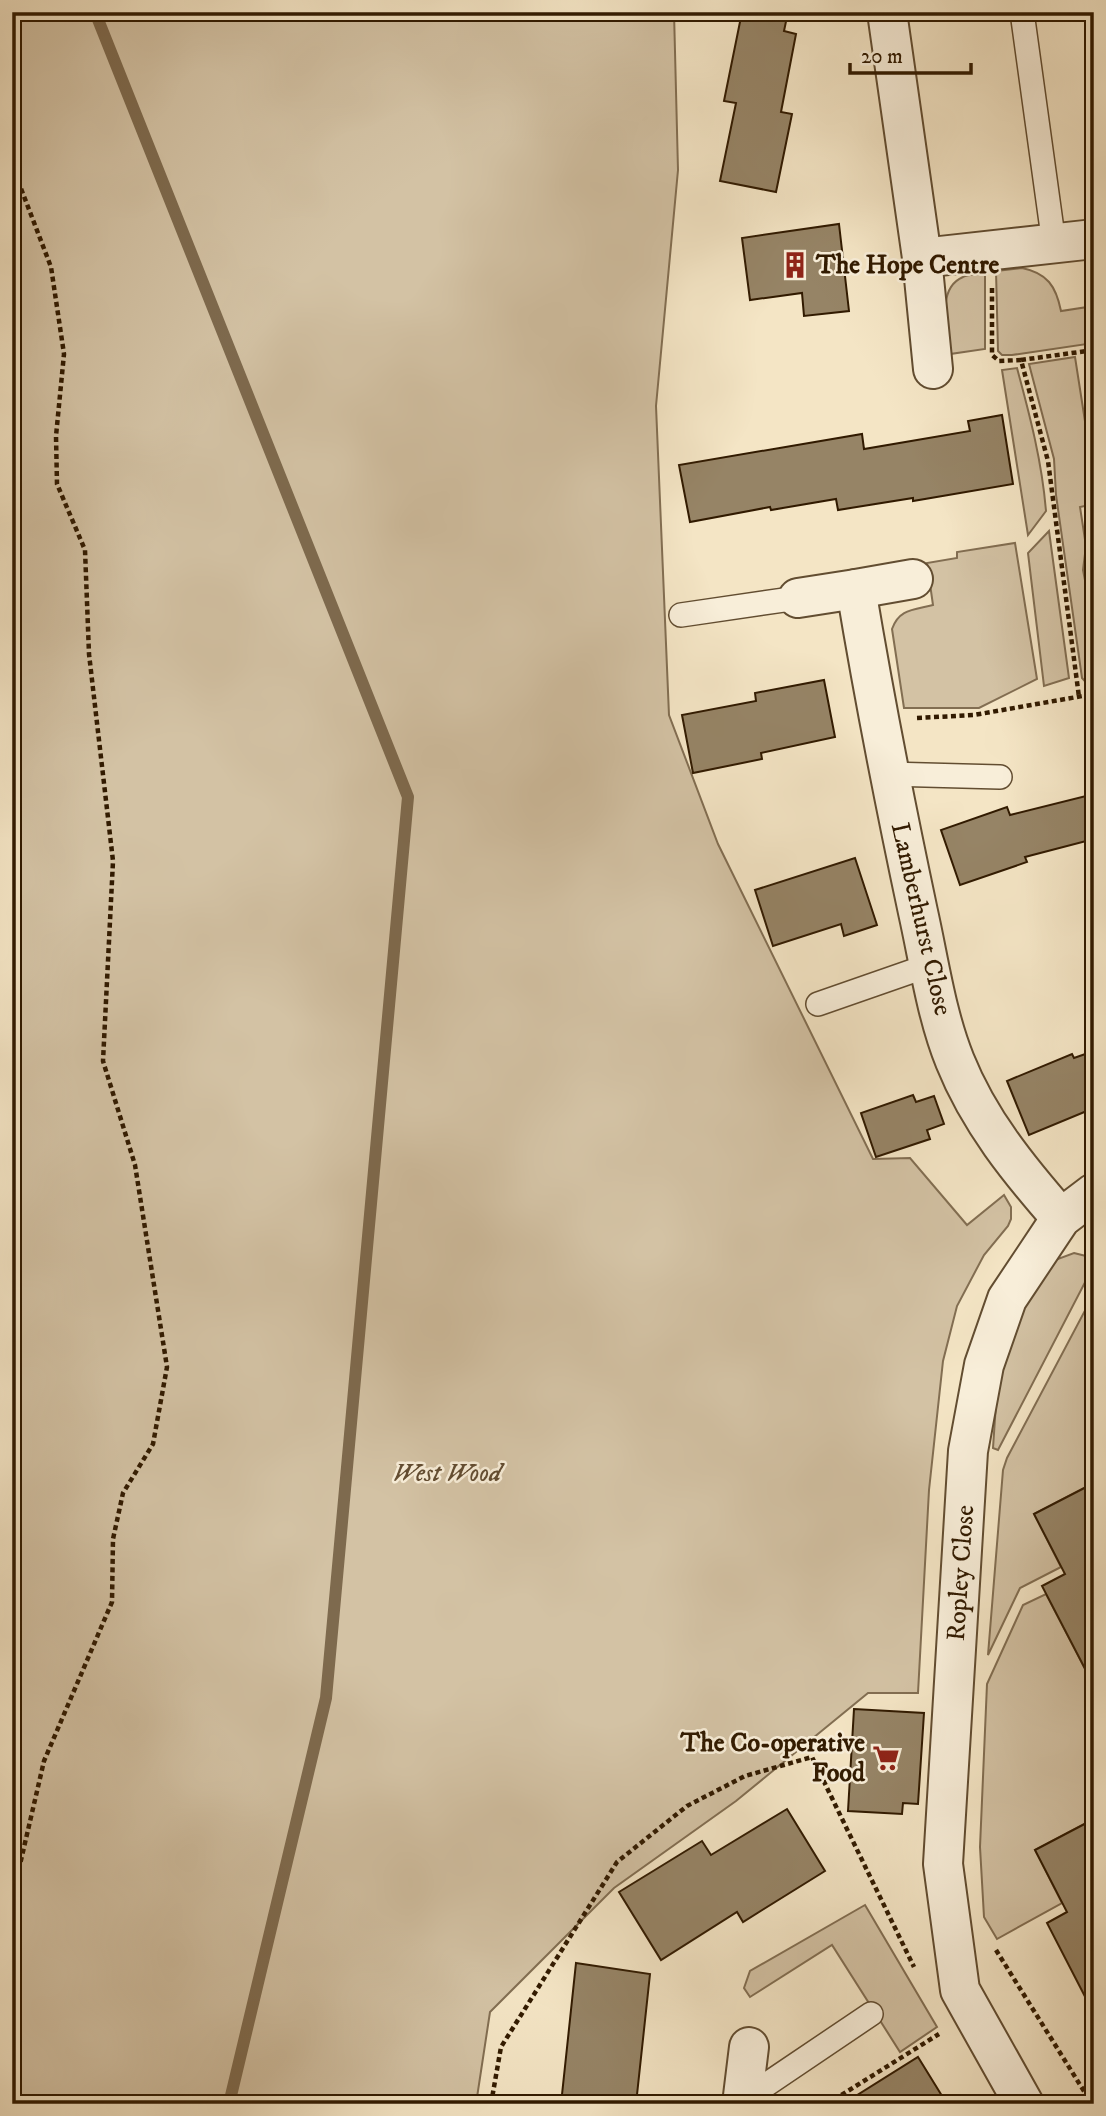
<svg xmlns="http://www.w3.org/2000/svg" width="1106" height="2116" font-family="'IM FELL DW Pica',serif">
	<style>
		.green { fill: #d3c2a4; stroke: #826e52; stroke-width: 2 }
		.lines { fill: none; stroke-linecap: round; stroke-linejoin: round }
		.stream { stroke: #7e6a4e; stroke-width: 12 }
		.building { fill: #968466; stroke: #311a00; stroke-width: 2 }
		.service-casing { stroke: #624d31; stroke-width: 26 }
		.minor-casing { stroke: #624d31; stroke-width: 42 }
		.path { stroke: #311a00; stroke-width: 4.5; stroke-dasharray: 5 3.5; stroke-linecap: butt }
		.service { stroke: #f8eed9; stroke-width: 23 }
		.minor { stroke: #f8eed9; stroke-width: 38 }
		.labels { text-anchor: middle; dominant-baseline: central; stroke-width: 5; stroke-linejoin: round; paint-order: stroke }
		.poi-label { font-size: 26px; font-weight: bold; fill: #311a00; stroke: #f8eed9; text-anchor: start }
		.street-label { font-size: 26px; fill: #311a00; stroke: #f8eed9 }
		.park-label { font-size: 26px; font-style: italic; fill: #624c31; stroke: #f8eed9 }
	</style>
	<rect width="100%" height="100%" fill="#f4e5c5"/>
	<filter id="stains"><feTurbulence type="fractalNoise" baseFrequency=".00286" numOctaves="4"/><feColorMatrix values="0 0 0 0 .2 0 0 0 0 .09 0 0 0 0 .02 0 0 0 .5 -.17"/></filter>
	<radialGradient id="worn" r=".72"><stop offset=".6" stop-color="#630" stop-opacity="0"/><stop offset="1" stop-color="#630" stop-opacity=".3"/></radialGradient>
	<!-- green -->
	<g class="green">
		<polygon points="12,12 674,12 678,170 656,406 669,715 718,844 873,1159 910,1158 967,1225 1004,1195 1011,1207 1011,1219 1008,1226 984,1255 957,1306 943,1361 929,1490 918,1693 868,1693 736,1801 614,1888 490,2012 476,2104 12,2104"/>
		<path d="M 1022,268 C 1047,273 1056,286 1061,311 L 1094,306 L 1094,343 L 1012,355 L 1002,355 L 998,351 L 996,271 Z"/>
		<path d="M 985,274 L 985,349 L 950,354 C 948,331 935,289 963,277 C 968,274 979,275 985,274 Z"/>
		<polygon points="1075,357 1094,479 1094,504 1080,507 1086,546 1083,570 1094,626 1092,689 1082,678 1056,495 1054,459 1029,364"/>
		<path d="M 1017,368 C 1030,416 1042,462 1046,511 L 1028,535 L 1002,370 Z"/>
		<polygon points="1049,531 1069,678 1044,686 1028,553"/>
		<path d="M 1015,543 L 1037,679 L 979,708 L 904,708 L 892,629 C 899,609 913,610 933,605 L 927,563 L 957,558 L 957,552 Z"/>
		<polygon points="1074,1253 1094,1258 1094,1265 998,1450 993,1448 997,1389 1007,1342 1024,1301 1055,1260"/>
		<polygon points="1094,1300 1094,1483 1034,1514 1061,1567 1020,1588 988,1655 1003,1470 1007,1458 1090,1301"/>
		<polygon points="1046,1594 1094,1686 1094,1819 1035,1850 1062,1903 997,1939 984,1917 980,1847 987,1684 1023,1605"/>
		<polygon points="865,1905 937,2027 900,2052 832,1945 750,1997 744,1988 750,1971"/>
	</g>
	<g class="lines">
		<!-- stream -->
		<polyline class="stream" points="95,12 408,797 326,1698 229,2104"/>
	</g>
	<!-- building -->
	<g class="building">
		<polygon points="742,12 788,12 784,31 796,34 781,112 792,114 776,192 720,181 736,103 724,101"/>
		<polygon points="839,224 849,311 804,316 802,293 750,300 742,238"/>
		<polygon points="1002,415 1013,484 913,501 913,498 838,510 836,499 771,510 770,507 690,522 679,465 862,434 864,449 970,431 968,421"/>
		<polygon points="824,680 835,737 761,753 762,759 693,773 682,715 756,701 755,693"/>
		<polygon points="1094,794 1094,839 1025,857 1027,862 960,885 941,830 1007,807 1010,815"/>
		<polygon points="855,858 877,925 844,936 841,924 773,946 755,890"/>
		<polygon points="1094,1051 1094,1108 1029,1135 1007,1081 1072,1054 1074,1058"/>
		<polygon points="913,1095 916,1102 934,1096 944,1124 927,1130 930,1139 876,1157 861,1113"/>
		<polygon points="1094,1483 1094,1686 1042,1586 1065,1574 1034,1514"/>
		<polygon points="854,1709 924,1713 918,1804 903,1803 902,1814 848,1811"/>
		<polygon points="787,1809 825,1871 743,1922 737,1912 661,1960 619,1892 702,1841 711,1855"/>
		<polygon points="1094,1819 1094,2014 1047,1923 1067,1912 1035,1850"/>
		<polygon points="576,1963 650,1974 636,2104 561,2104"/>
		<polygon points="918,2057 947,2104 843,2104"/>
	</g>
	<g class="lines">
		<defs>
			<g id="service">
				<polyline points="1022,12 1054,244"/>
				<polyline points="681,615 798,598"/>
				<polyline points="888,774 1000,777"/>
				<polyline points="818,1004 930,965"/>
				<polyline points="742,2101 871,2014"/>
			</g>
			<g id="minor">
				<polyline points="887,12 922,258 933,369"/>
				<polyline points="922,258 1094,239"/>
				<path d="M 913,579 L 856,589 C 874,697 895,804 918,912 C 929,961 936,1014 955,1061 C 979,1121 1019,1170 1061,1218"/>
				<polyline points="798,598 856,589"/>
				<polyline points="742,2104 749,2047"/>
				<polyline points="1024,2104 960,1990 943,1864 968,1451 984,1365 1007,1299 1061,1218 1094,1193"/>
			</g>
		</defs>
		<!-- service casing -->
		<use href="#service" class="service-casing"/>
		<!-- minor casing -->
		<use href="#minor" class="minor-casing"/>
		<!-- path -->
		<g class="path">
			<polyline points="12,165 51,267 64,354 56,436 57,484 85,550 89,654 113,861 103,1061 135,1165 167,1367 153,1444 123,1493 113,1539 112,1602 44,1761 12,1899"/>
			<polyline points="992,288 992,355 999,361 1021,360 1048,461 1079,697"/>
			<polyline points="1021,360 1094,350"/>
			<polyline points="917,718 974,715 1094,694"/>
			<polyline points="996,1950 1092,2104"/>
			<polyline points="491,2104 501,2047 617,1862 687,1806 745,1776 812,1757 914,1967"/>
			<polyline points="827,2104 939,2034"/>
		</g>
		<!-- service -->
		<use href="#service" class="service"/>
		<!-- minor -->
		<use href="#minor" class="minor"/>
	</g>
	<!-- icons -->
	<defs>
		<symbol id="building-bare" viewBox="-9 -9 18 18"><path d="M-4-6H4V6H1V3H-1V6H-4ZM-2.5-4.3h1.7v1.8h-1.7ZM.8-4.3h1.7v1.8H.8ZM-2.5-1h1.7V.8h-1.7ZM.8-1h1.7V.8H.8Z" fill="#8f2418" stroke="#f8eed9" stroke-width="2.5" paint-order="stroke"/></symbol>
		<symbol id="supermarket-bare" viewBox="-9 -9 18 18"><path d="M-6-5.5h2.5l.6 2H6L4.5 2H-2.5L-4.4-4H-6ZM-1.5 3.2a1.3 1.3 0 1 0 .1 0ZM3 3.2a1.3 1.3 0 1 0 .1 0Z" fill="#8f2418" stroke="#f8eed9" stroke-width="2.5" paint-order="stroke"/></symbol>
	</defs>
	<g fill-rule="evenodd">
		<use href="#building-bare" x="776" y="246" width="38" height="38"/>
		<use href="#supermarket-bare" x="867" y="1739" width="38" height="38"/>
	</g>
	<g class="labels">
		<!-- poi labels -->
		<g class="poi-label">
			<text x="816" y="265">The Hope Centre</text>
			<text x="865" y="1743" text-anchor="end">The Co-operative<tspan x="865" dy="30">Food</tspan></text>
		</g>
		<!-- street labels -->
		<g class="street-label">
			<text transform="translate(921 919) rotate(77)">Lamberhurst Close</text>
			<text transform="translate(961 1573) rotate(-86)">Ropley Close</text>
		</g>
		<!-- park labels -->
		<g class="park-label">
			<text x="447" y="1473">West Wood</text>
		</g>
	</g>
	<!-- margin -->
	<rect width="1106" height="2116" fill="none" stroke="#f4e5c5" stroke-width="42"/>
	<rect x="14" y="14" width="1078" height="2088" fill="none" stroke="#311a00" stroke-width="3.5"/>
	<rect x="21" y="21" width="1064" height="2074" fill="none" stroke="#311a00" stroke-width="2"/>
	<!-- scale -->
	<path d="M850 63v10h121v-10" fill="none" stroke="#311a00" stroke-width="3.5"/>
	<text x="861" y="63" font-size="21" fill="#311a00" stroke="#f8eed9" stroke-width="5" paint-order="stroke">20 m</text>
	<rect width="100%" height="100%" filter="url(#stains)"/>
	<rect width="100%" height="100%" fill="url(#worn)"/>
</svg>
